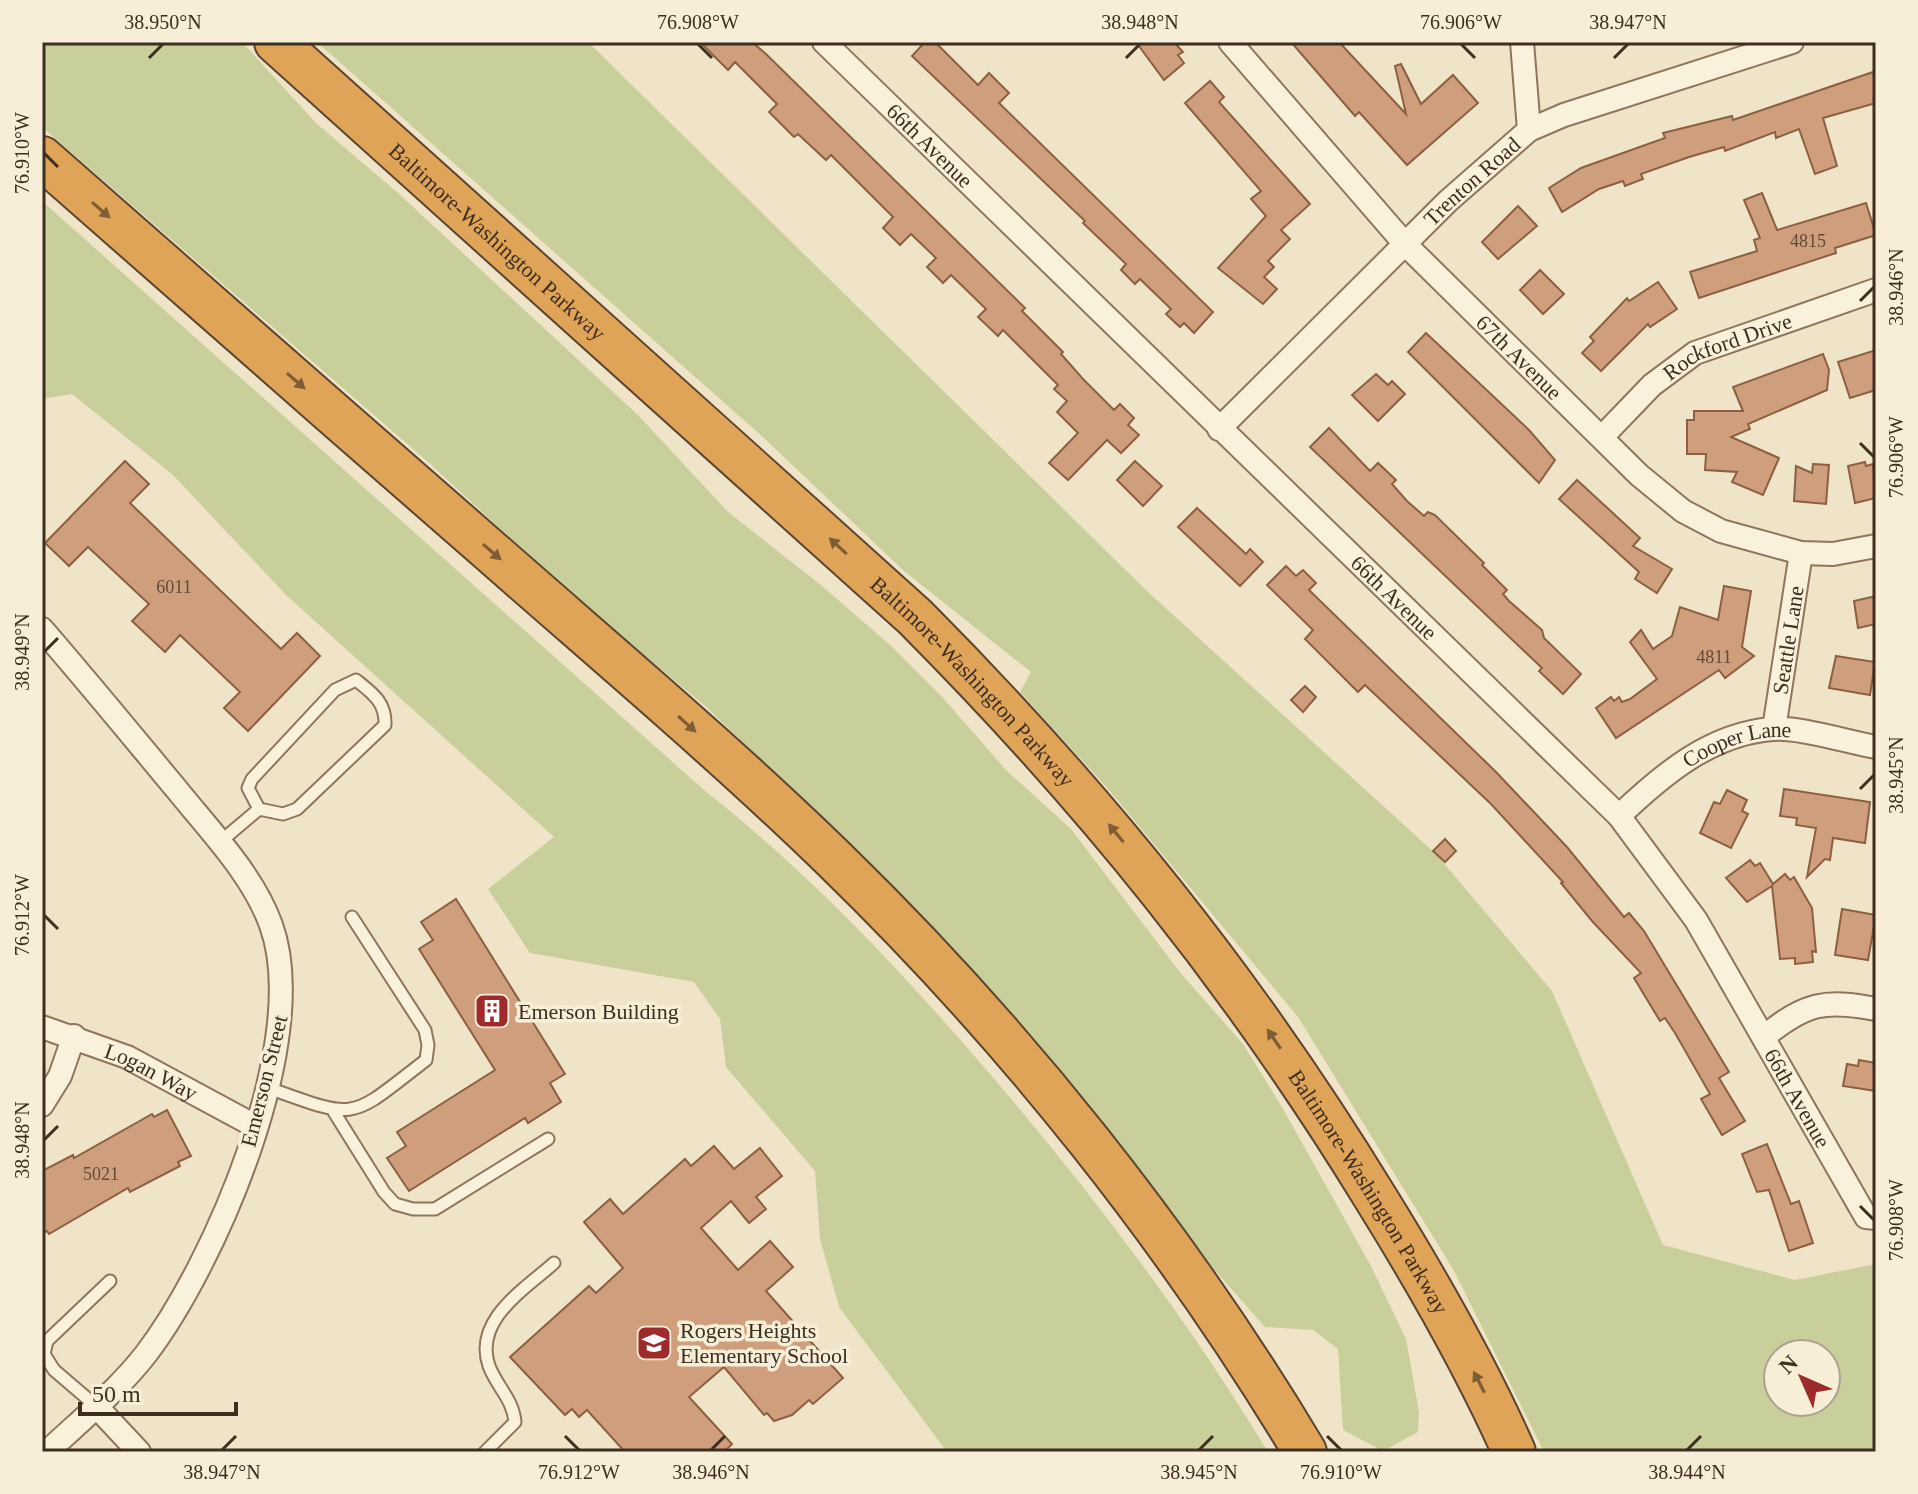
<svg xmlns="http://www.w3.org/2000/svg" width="1918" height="1494" font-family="Georgia,serif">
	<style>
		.green { fill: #c9cf9b; fill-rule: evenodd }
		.building { fill: #cf9f7d; stroke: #8d5f41; stroke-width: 2 }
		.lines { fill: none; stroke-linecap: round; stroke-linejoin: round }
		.lane-casing { stroke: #8d765c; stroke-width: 15 }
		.street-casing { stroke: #8d765c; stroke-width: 26 }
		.highway-casing { stroke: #5b4430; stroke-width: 46 }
		.lane { stroke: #faf1dc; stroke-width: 11 }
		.street { stroke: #faf1dc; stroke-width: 22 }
		.highway { stroke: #e0a458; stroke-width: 42 }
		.oneway { fill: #7e5d36 }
		.ticks { fill: none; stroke: #3d2e20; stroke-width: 3 }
		.labels { text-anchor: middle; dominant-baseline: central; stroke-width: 7; stroke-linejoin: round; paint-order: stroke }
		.number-label { font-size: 18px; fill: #624a37 }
		.street-label { font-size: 22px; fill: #3d2e20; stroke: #f7eed8 }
		.poi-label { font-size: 22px; fill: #3d2e20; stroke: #f7eed8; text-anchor: start }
		.neatline { fill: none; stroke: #3d2e20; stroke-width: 3 }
		.ticks-label { font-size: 20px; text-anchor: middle; fill: #3d2e20 }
	</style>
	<rect width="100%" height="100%" fill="#f0e4c8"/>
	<!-- green -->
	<g class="green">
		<polygon points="42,42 242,42 316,123 398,193 639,416 728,512 822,586 889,644 944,699 1006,770 1071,829 1179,971 1243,1044 1282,1107 1371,1266 1406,1339 1419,1412 1418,1432 1383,1451 1343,1430 1338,1349 1313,1330 1265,1327 1181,1232 1014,1024 870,864 705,706 573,596 428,462 42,127"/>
		<path d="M 317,42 L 588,42 L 1147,591 L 1436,854 L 1552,991 L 1663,1245 L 1795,1280 L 1876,1264 L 1876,1452 L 1544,1452 L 1453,1269 L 1298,1017 L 1108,789 L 1020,692 L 1031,672 L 904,571 L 765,439 ZM 1778,1354 L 1826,1354 L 1826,1402 L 1778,1402 Z"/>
		<path d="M 42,201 L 704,790 C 807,871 898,967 984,1067 C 1088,1188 1185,1315 1268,1452 L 947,1452 L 839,1307 L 820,1239 L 815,1171 L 726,1067 L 720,1019 L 694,982 L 530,953 L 488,889 L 554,837 L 286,595 L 172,474 L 72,394 L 42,399 Z"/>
	</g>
	<!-- building -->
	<g class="building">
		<polygon points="700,42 752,42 767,55 1025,308 1022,311 1063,352 1061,354 1083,379 1114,410 1120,404 1134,418 1128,425 1139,435 1121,453 1107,440 1068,480 1049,463 1078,433 1057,412 1067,401 1054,389 1058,385 1003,330 998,336 978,317 986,309 951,275 943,283 927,267 936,258 911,234 900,245 883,228 893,217 831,155 826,160 798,134 794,137 769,112 777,104 735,62 728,70"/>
		<polygon points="925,42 935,42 978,85 989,73 1009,93 999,103 1213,312 1194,333 1184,323 1180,327 1166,314 1171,309 1140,279 1135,284 1121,270 1126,264 1083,223 1085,221 912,56"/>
		<polygon points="1136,42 1174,42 1183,52 1178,55 1184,63 1164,80"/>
		<polygon points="1291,42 1339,42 1406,114 1395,66 1401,64 1421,104 1453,75 1478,103 1407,165 1359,112 1355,116"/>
		<polygon points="1876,71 1876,103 1823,118 1837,166 1815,174 1799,129 1776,138 1775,132 1725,151 1724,147 1689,157 1641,174 1643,179 1625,186 1623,181 1599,189 1562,212 1549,188 1581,168 1665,138 1663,133 1732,116 1733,120"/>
		<polygon points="1210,81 1224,97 1219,102 1310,204 1281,230 1290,239 1268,261 1274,267 1264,277 1277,289 1263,304 1218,268 1266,216 1251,199 1261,191 1185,103"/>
		<polygon points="1762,193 1777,230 1866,203 1876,235 1835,248 1836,253 1699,298 1690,272 1757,251 1754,240 1760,238 1744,200"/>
		<polygon points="1518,206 1537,226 1498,259 1482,242"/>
		<polygon points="1540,270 1564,294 1543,314 1520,290"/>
		<polygon points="1658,282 1677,309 1650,327 1648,324 1601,371 1582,353 1594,341 1590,337 1627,298 1629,301"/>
		<polygon points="1426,333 1529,430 1555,460 1539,483 1408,352"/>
		<polygon points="1876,350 1876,390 1850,398 1838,362"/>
		<polygon points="1823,354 1829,370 1827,390 1748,424 1750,429 1731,437 1779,458 1763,495 1732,482 1737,472 1705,470 1706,454 1687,454 1687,420 1694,420 1694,411 1743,411 1733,387"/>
		<polygon points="1376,374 1388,385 1392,381 1405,394 1378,421 1352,395"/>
		<polygon points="1329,428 1370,471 1378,463 1396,480 1392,484 1407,501 1424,516 1428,512 1435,515 1484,563 1482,565 1507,590 1503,594 1509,601 1542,630 1544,638 1581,674 1563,694 1539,671 1542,668 1310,447"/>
		<polygon points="125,461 149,484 130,503 281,649 297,633 320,656 248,731 224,708 240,692 180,635 165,652 132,621 149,604 88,547 69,566 45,543"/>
		<polygon points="1135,461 1162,486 1143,506 1117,480"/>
		<polygon points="1865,462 1866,466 1873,464 1876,498 1855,503 1848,466"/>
		<polygon points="1813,464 1829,465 1826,504 1794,501 1796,466 1812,473"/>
		<polygon points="1577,480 1640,538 1633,546 1672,569 1657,593 1635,579 1639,572 1559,499"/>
		<polygon points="1197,508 1246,554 1250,549 1263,562 1240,586 1178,527"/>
		<polygon points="1286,566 1296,576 1303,570 1316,583 1309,590 1496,772 1567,847 1624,917 1629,913 1644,931 1729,1072 1719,1078 1745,1121 1722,1135 1701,1099 1710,1094 1675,1033 1665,1018 1660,1021 1634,978 1641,973 1592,921 1561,883 1563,882 1491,804 1365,685 1358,692 1305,639 1313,630 1267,585"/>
		<polygon points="1724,586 1751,591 1742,647 1754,656 1725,678 1719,670 1616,738 1596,708 1611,697 1614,701 1619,697 1622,702 1630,699 1657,679 1630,642 1641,630 1653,649 1672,636 1680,607 1718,620"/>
		<polygon points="1876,596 1876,624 1858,628 1854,601"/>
		<polygon points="1836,656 1875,662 1870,695 1829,688"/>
		<polygon points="1305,686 1316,697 1303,712 1291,700"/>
		<polygon points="1784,789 1870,802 1865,843 1833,838 1830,860 1825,859 1807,877 1816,828 1796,825 1797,818 1780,816"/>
		<polygon points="1727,790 1747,800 1742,811 1748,814 1731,848 1700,833 1714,802 1720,804"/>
		<polygon points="1445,839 1456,851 1445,862 1433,851"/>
		<polygon points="1750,860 1755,866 1760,863 1773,884 1785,874 1790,880 1794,877 1812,908 1816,952 1812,951 1813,962 1795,964 1795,958 1780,959 1772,886 1747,902 1726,878"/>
		<polygon points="456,899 565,1074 550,1083 561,1102 528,1123 525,1118 409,1191 387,1158 406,1146 397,1132 495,1070 419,949 433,940 421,922"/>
		<polygon points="1842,909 1876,915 1868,960 1835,955"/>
		<polygon points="1859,1060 1876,1063 1876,1091 1843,1086 1847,1064 1858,1066"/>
		<polygon points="167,1110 191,1156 178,1162 180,1166 130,1192 128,1188 49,1234 47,1231 42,1233 42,1171 73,1155 74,1158 152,1114 154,1117"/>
		<polygon points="1767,1144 1791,1204 1799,1201 1813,1243 1789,1251 1769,1190 1757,1192 1742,1154"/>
		<polygon points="714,1146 734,1169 760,1148 782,1176 756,1197 766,1209 749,1223 731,1201 701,1228 738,1270 770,1241 793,1267 766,1291 843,1378 813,1404 809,1400 792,1415 774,1421 767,1413 764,1415 724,1367 689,1397 732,1444 724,1452 625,1452 587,1410 579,1417 572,1409 565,1415 510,1357 589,1286 596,1293 623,1268 584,1222 610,1199 623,1214 685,1159 691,1166"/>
	</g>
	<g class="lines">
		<defs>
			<g id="lane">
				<path d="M 220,842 L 259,809 L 283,814 L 297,809 L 385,725 C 386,702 372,693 356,680 L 335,690 L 252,779 L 248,788 L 259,809"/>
				<path d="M 266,1087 C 360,1121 348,1120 426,1060 L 428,1045 L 425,1030 L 352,917"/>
				<polyline points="334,1112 384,1192 395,1204 413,1209 435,1209 548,1139"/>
				<polyline points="96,1406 54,1370 44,1354 47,1341 110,1281"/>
				<path d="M 485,1452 L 515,1422 C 513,1399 497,1387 489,1366 C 473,1320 525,1289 554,1263"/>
			</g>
			<g id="street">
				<path id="s1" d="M 824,42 L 1619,816 L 1696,920 L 1866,1217 L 1876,1218"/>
				<path id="s2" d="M 1230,42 L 1405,244 L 1639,475 L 1683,511 L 1721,531 L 1801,553 L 1833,554 L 1876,546"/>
				<polyline points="1522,42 1529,130"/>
				<path id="s3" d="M 1219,429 L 1448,201 L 1529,130 L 1564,115 L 1792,42"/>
				<path id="s4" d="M 1602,437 L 1652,385 L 1695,353 L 1876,290"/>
				<path d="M 42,629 C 88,682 133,737 178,791 C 211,832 253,875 271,925 C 312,1038 216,1262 146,1354 C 118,1390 80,1421 47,1452"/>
				<path id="s5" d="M 1774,729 L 1801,553"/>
				<path id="s6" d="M 1619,816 C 1662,775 1710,734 1772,729 C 1801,727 1847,742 1876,747"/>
				<path id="s7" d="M 42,1027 L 127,1057 L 255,1126"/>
				<path d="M 1765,1036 C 1806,1003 1825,999 1876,1009"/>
				<polyline points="42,1105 60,1076 74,1036"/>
				<polyline points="96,1406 139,1452"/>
			</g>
			<g id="highway">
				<path id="s8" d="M 276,42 L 915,617 C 1094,797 1242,980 1375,1197 C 1426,1279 1475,1364 1514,1452"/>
				<path d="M 42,158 C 191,289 339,419 488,549 C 605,652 724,752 835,860 C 1015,1035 1176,1237 1305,1452"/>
			</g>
		</defs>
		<!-- lane casing -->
		<use href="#lane" class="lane-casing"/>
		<!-- street casing -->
		<use href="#street" class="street-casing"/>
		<!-- highway casing -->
		<use href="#highway" class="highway-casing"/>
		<!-- lane -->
		<use href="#lane" class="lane"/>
		<!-- street -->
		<use href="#street" class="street"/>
		<!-- highway -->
		<use href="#highway" class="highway"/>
	</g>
	<!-- one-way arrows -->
	<defs><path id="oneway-solid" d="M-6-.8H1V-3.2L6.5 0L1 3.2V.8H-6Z" transform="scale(2)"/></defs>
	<g class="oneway">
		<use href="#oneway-solid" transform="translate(101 210) rotate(41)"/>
		<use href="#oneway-solid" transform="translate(296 381) rotate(41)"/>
		<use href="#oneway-solid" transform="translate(838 546) rotate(-137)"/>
		<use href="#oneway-solid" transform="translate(492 552) rotate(41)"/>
		<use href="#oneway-solid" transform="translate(687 724) rotate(42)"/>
		<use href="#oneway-solid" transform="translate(1116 833) rotate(-129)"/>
		<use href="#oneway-solid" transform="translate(1274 1039) rotate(-124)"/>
		<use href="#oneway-solid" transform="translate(1479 1382) rotate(-117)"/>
	</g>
	<!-- ticks -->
	<path class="ticks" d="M 698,44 L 712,58M 1461,44 L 1475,58M 149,58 L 163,44M 1126,58 L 1140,44M 1614,58 L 1628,44M 44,153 L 58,167M 1860,301 L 1874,287M 1860,443 L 1874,457M 44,652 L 58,638M 1860,789 L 1874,775M 44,915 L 58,929M 44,1140 L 58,1126M 1860,1206 L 1874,1220M 565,1436 L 579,1450M 1327,1436 L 1341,1450M 222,1450 L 236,1436M 711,1450 L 725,1436M 1199,1450 L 1213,1436M 1687,1450 L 1701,1436"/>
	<!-- icons -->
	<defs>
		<symbol id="building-square" viewBox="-11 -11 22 22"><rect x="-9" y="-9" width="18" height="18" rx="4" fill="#9e2a2b" stroke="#f7eed8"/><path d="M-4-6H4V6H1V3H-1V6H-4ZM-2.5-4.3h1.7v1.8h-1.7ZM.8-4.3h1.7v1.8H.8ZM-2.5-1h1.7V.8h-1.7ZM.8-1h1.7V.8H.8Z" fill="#fff"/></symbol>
		<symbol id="school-square" viewBox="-11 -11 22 22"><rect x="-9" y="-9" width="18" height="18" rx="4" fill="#9e2a2b" stroke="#f7eed8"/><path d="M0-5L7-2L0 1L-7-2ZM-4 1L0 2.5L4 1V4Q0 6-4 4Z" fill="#fff"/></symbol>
	</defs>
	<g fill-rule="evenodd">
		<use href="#building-square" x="472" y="991" width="40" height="40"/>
		<use href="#school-square" x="634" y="1323" width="40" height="40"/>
	</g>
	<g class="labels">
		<!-- number labels -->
		<g class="number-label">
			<text x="1808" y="241">4815</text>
			<text x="174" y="587">6011</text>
			<text x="1714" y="657">4811</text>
			<text x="101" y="1174">5021</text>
		</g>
		<!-- street labels -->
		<g class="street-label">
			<text stroke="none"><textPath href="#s1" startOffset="148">66th Avenue</textPath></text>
			<text stroke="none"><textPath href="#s3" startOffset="354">Trenton Road</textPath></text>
			<text stroke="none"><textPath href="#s8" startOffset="298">Baltimore-Washington Parkway</textPath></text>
			<text stroke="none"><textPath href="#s4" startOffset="158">Rockford Drive</textPath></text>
			<text stroke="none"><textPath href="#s2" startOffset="428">67th Avenue</textPath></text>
			<text stroke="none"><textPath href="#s1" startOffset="796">66th Avenue</textPath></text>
			<text stroke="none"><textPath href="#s5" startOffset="90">Seattle Lane</textPath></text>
			<text stroke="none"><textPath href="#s8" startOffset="946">Baltimore-Washington Parkway</textPath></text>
			<text stroke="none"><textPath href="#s6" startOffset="142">Cooper Lane</textPath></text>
			<text stroke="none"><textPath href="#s7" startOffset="118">Logan Way</textPath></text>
			<text transform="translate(264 1081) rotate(-76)">Emerson Street</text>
			<text stroke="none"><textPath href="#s1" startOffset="1444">66th Avenue</textPath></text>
			<text stroke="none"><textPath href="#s8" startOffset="1594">Baltimore-Washington Parkway</textPath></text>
		</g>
		<!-- poi labels -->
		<g class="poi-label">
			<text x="518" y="1011">Emerson Building</text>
			<text x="680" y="1330">Rogers Heights<tspan x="680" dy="25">Elementary School</tspan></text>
		</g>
	</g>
	<!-- border -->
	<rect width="1918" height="1494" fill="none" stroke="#f7eed8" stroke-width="88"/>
	<!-- north arrow -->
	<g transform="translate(1802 1378) rotate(315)"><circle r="38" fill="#f7eed8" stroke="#ada18e" stroke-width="2"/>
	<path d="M0-6L14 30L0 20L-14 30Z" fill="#9e2a2b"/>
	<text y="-12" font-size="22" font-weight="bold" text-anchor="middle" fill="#3d2e20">N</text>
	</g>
	<!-- scale -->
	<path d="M80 1402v12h156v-12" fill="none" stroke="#3d2e20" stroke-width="4"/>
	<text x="92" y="1402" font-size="24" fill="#3d2e20" stroke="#f7eed8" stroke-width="6" paint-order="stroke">50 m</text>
	<rect x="44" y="44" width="1830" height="1406" class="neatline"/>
	<g class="ticks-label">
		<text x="163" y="29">38.950°N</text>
		<text x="698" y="29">76.908°W</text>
		<text x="1140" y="29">38.948°N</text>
		<text x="1461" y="29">76.906°W</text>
		<text x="1628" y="29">38.947°N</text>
		<text transform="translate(22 153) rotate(-90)" y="7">76.910°W</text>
		<text transform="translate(1896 287) rotate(-90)" y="7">38.946°N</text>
		<text transform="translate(1896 457) rotate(-90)" y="7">76.906°W</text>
		<text transform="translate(22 652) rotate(-90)" y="7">38.949°N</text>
		<text transform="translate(1896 775) rotate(-90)" y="7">38.945°N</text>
		<text transform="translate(22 915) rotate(-90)" y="7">76.912°W</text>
		<text transform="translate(22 1140) rotate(-90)" y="7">38.948°N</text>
		<text transform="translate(1896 1220) rotate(-90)" y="7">76.908°W</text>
		<text x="222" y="1479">38.947°N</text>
		<text x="579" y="1479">76.912°W</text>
		<text x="711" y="1479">38.946°N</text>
		<text x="1199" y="1479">38.945°N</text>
		<text x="1341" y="1479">76.910°W</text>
		<text x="1687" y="1479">38.944°N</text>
	</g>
</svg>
